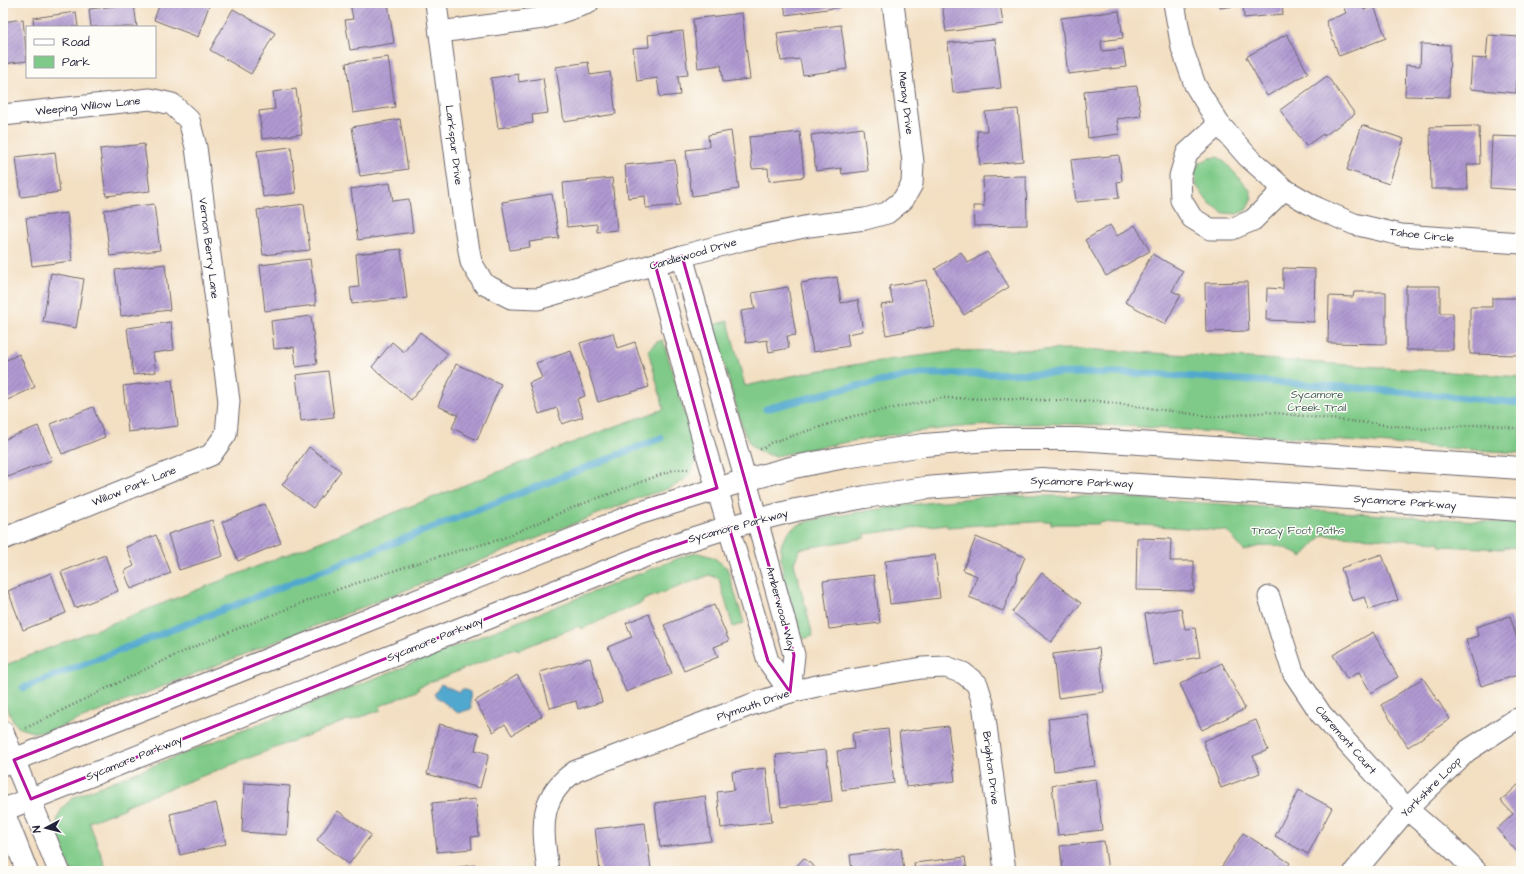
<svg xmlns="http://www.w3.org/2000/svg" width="1524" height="874" font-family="'Architects Daughter',sans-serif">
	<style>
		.green { fill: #7fca88; stroke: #507662 }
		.water { fill: #51a8ce; stroke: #3a6584 }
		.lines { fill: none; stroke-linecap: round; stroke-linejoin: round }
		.stream { stroke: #51a8ce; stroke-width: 7 }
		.building { fill: url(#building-hatch) }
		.street-casing { stroke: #6b646a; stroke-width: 23 }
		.secondary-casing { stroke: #6b646a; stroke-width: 24 }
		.path { stroke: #6b646a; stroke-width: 2.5; stroke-dasharray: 1 3; stroke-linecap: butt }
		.street { stroke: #fff; stroke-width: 21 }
		.secondary { stroke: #fff; stroke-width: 22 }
		.marked { fill: none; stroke: #b5179e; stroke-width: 3; stroke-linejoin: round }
		.labels { text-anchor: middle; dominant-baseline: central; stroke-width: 3; stroke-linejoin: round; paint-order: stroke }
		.street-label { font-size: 11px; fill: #22223b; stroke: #fdfcf7 }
		.park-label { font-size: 11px; fill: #435d56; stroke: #fdfcf7 }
	</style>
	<defs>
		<pattern id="building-hatch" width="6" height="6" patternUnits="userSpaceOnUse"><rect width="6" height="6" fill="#b09ad1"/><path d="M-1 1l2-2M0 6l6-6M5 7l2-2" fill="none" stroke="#8f7dab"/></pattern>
	</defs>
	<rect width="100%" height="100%" fill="#fdfcf7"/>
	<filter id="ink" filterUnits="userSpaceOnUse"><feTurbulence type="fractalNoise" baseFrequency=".025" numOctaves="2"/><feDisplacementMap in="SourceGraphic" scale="8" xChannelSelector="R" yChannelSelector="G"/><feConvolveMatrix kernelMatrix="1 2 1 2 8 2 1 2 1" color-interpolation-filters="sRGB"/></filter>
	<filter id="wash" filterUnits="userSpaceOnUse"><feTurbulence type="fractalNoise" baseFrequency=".012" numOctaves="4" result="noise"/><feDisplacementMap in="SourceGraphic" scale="16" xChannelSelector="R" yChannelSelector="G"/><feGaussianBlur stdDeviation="0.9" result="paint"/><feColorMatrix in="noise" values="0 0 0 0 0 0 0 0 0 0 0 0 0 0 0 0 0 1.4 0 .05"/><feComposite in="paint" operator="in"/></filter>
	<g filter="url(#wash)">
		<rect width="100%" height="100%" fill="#f3dfc2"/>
		<!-- green -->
		<g class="green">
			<polygon points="1218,157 1223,160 1250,190 1252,199 1246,210 1237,214 1224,213 1208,202 1196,185 1195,172 1199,163 1210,158"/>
			<path d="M 728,321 L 745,386 L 810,372 L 872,362 L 958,351 L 1078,349 L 1249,358 L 1521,377 L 1521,453 L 1142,427 C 1101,425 1059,423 1017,424 C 936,426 855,439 776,456 C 753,453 748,444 741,423 L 713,325 Z"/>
			<path d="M 663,340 L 696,452 C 696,485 666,489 641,497 L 50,731 L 33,732 L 19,728 L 13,721 L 3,699 L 3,666 L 605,430 L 664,409 L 648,350 L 657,342 Z"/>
			<path d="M 993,496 L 1098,496 L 1521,524 L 1521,548 L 1504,547 L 1504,549 L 1440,546 L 1440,542 L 1323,535 L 1302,557 C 1281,543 1267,542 1244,551 L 1227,531 L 1100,522 L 1099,524 L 1051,524 L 1051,521 L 947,527 L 946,524 L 865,534 L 865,538 L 800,549 L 794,563 L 813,636 L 803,639 C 797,618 775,562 782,543 C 785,536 789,530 795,527 C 809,519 827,518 842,515 C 892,506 943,501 993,496 Z"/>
			<path d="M 698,553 L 713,557 L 727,568 L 744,623 L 733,627 L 719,579 L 710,575 L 643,600 L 643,602 L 581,629 L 579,626 L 518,650 L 517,648 L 418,687 L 419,690 L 380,706 L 381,710 L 349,721 L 348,720 L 124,806 L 125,808 L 89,822 L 107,871 L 71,871 C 60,842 43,818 76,796 L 687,555 Z"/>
		</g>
		<!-- water -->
		<polygon class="water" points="441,684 459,692 461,690 463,689 470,692 471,709 458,713 434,695"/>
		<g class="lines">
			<!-- stream -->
			<g class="stream">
				<polyline points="766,409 843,389 919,374 1135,373 1345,387 1521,403"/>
				<polyline points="23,688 661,438"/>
			</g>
		</g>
		<g id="blocks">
			<!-- building -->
			<g class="building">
				<polygon points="160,3 210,3 198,37 154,20"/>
				<polygon points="350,3 388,3 394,43 350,50 345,20 353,19"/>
				<polygon points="784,3 840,3 841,7 786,15"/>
				<polygon points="942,3 1000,3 1003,24 946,32"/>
				<polygon points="1220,3 1282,3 1283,14 1244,18 1243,5 1220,8"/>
				<polygon points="1344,3 1361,3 1364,10 1374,6 1386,38 1339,56 1326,21 1346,13 1342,4"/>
				<polygon points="134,4 137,27 91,27 89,9"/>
				<polygon points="233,9 275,33 251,74 210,50"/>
				<polygon points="1119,11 1123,38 1101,41 1102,51 1123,49 1126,67 1068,74 1061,18"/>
				<polygon points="76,12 78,27 34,27 33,18"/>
				<polygon points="742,13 750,79 723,82 721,65 698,68 693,19"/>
				<polygon points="23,19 27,61 3,64 3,22"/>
				<polygon points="841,25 847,69 803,75 800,59 781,61 777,33"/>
				<polygon points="683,31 688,75 678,76 680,95 660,97 657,78 637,81 633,48 649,47 648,35"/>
				<polygon points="1287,34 1308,73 1267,96 1246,57"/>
				<polygon points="1488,35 1520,37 1516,93 1470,89 1472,58 1486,59"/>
				<polygon points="995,39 1001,88 953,93 948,43"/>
				<polygon points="1421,44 1450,45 1449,97 1405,96 1406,65 1420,66"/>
				<polygon points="388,57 395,107 353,113 346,63"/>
				<polygon points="588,62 590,75 610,72 616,114 564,122 556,67"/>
				<polygon points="518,74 519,82 543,78 548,113 532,115 533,123 498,128 491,78"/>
				<polygon points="1327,76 1355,114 1324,136 1323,134 1306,146 1280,110"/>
				<polygon points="1137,86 1141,116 1117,119 1119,134 1088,138 1084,91"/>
				<polygon points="296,89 302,134 262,139 259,111 275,109 273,92"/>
				<polygon points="1018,109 1023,161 980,165 977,131 987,131 985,112"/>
				<polygon points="400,119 408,169 360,176 352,127"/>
				<polygon points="1362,125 1404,139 1389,184 1347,170"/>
				<polygon points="1479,126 1480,164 1467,164 1468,189 1431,189 1430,127"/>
				<polygon points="863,128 868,171 842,174 841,168 816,171 811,135"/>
				<polygon points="731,131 739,189 692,196 686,150 709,147 708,135"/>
				<polygon points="800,132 804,177 769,181 768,168 752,169 749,137"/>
				<polygon points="1492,136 1521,137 1521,190 1490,188"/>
				<polygon points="144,144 150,191 106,196 100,149"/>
				<polygon points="291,147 296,193 263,197 257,151"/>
				<polygon points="55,152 60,192 21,197 16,157"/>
				<polygon points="1119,155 1122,181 1117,182 1119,198 1076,202 1071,160"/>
				<polygon points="675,160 680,205 646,208 645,196 628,198 625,165"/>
				<polygon points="1026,176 1027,225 974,226 973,206 984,206 983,177"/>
				<polygon points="612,178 617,230 597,232 597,224 567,227 563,183"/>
				<polygon points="390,183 393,201 409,199 413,232 358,240 351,189"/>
				<polygon points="552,194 559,238 529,242 530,247 510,250 502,202"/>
				<polygon points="154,204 160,250 110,256 104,210"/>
				<polygon points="304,204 310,250 263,255 257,210"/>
				<polygon points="67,213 72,261 32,266 26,218"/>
				<polygon points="1110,225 1117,236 1135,225 1150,251 1106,276 1085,240"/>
				<polygon points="401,249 407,298 352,304 350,288 359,287 356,254"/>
				<polygon points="961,252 968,263 987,252 1009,287 964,315 935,269"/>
				<polygon points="1152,254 1183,271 1172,291 1181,295 1165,324 1125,302"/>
				<polygon points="310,259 316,305 265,311 260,265"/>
				<polygon points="165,264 170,310 121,316 115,270"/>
				<polygon points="1283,268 1315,269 1314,322 1266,320 1267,288 1283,289"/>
				<polygon points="51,273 84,279 76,328 43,322"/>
				<polygon points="837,277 841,303 858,300 863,331 847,334 849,346 813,352 801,283"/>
				<polygon points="926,280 934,326 886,335 881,305 893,303 889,286"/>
				<polygon points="1247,282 1249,331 1206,332 1205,283"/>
				<polygon points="1406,286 1440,286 1440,313 1453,313 1453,350 1406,350"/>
				<polygon points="788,287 796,335 787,336 789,348 769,352 767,340 746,343 741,311 755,309 752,293"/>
				<polygon points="1354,292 1386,292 1386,344 1328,343 1329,296 1353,297"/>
				<polygon points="1492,298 1521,298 1521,355 1470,354 1470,307 1492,307"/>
				<polygon points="311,316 317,364 296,367 294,347 274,349 271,321"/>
				<polygon points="171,322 174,350 153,353 156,372 133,375 127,328"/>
				<polygon points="420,332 448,354 411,400 372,367 392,342 404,352"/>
				<polygon points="613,333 617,348 635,342 649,387 598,402 580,343"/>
				<polygon points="571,351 585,396 577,399 583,417 562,424 557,408 539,414 529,383 542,378 536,363"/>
				<polygon points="19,354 35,387 3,402 3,362"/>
				<polygon points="456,364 501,384 477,440 452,428 458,415 438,406"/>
				<polygon points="328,371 334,417 301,421 296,375"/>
				<polygon points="172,380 178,426 128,432 123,386"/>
				<polygon points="93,407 105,437 62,454 50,424"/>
				<polygon points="38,426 52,460 8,477 3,465 3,440"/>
				<polygon points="309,447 341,471 313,508 282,485"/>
				<polygon points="265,504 281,543 238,561 222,522"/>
				<polygon points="212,520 223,556 179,570 168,534"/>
				<polygon points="156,535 171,573 131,589 124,571 134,566 126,547"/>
				<polygon points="976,537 1025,557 1003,611 969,597 977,576 963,570"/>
				<polygon points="1137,538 1171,539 1170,561 1194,561 1194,591 1136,590"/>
				<polygon points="1382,554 1398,600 1369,610 1364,597 1352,601 1341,568"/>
				<polygon points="105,555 118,591 75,608 61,572"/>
				<polygon points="935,555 940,598 890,604 885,561"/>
				<polygon points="51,573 66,613 23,630 8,591"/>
				<polygon points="1042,573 1081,603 1051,642 1012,612"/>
				<polygon points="874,575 880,623 829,629 823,581"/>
				<polygon points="714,605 729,641 714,647 718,657 684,671 664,625"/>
				<polygon points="1181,608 1185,629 1195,628 1200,657 1153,665 1145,614"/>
				<polygon points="649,614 672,674 626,692 608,647 632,637 626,623"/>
				<polygon points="1510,616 1521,652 1521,674 1481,686 1466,640 1478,636 1476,627"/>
				<polygon points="1373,632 1398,677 1371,693 1359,672 1347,679 1333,655"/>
				<polygon points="1099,648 1104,692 1058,698 1053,654"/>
				<polygon points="590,658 602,702 578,709 576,701 550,708 540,672"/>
				<polygon points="1222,663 1245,709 1202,730 1180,684"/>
				<polygon points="517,675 542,716 512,735 505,724 493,732 475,701"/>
				<polygon points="1423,678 1450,719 1408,747 1381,705"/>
				<polygon points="1088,714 1095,766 1054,771 1048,719"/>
				<polygon points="1256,720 1268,750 1253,756 1260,773 1221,788 1203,741"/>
				<polygon points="439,724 479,734 475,750 489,754 480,788 427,774"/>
				<polygon points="948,726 955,781 906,787 899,732"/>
				<polygon points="888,729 894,783 842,790 837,751 854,749 852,733"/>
				<polygon points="826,750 832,801 781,807 776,755"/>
				<polygon points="766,768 772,822 721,828 717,792 734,790 732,772"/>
				<polygon points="1096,779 1102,830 1058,835 1052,785"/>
				<polygon points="1521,782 1521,852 1519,854 1497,829 1513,814 1501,801"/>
				<polygon points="244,783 290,786 287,835 242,832"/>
				<polygon points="1299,790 1332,808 1308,854 1275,836"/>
				<polygon points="705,796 711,841 660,847 655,803"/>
				<polygon points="476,799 479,836 471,837 472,849 437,852 432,803"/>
				<polygon points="216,803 226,844 180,855 170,814"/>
				<polygon points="338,811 371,835 349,864 317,840"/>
				<polygon points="645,823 651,869 634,871 600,871 595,829"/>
				<polygon points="1243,833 1290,863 1285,871 1219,871"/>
				<polygon points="1104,841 1108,871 1063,871 1060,846"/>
				<polygon points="901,848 904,871 852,871 850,855"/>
				<polygon points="965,857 967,871 915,871 914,863"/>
				<polygon points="804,858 819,871 792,871"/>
				<polygon points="476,865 477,871 435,871 435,870"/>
			</g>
		</g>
	</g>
	<g filter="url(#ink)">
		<use href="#blocks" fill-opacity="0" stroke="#6b646a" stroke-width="1"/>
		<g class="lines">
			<defs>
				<g id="street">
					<polyline points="436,3 464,221 471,262 484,284 511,298 538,299 682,256 742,240 809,226 865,219 887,213 903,200 912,184 913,162 893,3"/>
					<polyline points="1174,3 1182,48 1195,85 1219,124 1248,157 1284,189 1317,208 1354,224 1401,235 1521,243"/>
					<polyline points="440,32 543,18 588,3"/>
					<polyline points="3,115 150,99 172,104 189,120 196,147 229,401 226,434 211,455 3,539"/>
					<polyline points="1219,124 1187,153 1180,176 1181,200 1192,218 1210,229 1232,229 1253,220 1284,189"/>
					<polyline points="682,256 757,520 794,655 790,692"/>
					<polyline points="655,264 708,458 768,661 790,692"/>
					<polyline points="1269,597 1293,672 1321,714 1407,809 1450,846 1476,871"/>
					<polyline points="3,732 59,871"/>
					<polyline points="3,810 27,871"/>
					<path d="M 548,871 C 543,830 536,797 576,771 L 753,704 L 790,692 L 826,684 L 922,668 L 946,667 L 963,673 L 977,684 L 983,703 L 1005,871"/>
					<polyline points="1355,871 1407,809 1467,751 1515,720 1521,718"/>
				</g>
				<g id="secondary">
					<polyline points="3,764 637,514 746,480 794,467 845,457 924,445 1002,439 1077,439 1521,468"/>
					<polyline points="3,810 652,553 685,541 729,527 796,510 865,497 925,488 1041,479 1319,496 1521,510"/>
				</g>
			</defs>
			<!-- street casing -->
			<use href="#street" class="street-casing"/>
			<!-- secondary casing -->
			<use href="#secondary" class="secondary-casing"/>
			<!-- path -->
			<g class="path">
				<polyline points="760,449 764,448 770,443 854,416 943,398 1098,401 1214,417 1267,412 1423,429 1486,424 1521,429"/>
				<polyline points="26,728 150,667 209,640 330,592 423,561 501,539 569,509 673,470 688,469"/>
			</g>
			<!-- street -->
			<use href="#street" class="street"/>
			<!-- secondary -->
			<use href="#secondary" class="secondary"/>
		</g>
	</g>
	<!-- marked area -->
	<path class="marked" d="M 682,256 L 794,655 L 790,692 L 768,661 L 729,527 L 652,553 L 31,799 L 14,760 L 637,514 L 717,488 L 655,264 Z"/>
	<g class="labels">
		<!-- street labels -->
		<g class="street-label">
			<text transform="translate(906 103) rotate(83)">Menay Drive</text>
			<text transform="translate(88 106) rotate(-6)">Weeping Willow Lane</text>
			<text transform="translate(454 145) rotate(83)">Larkspur Drive</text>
			<text transform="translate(1422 235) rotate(6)">Tahoe Circle</text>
			<text transform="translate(209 248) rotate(83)">Vernon Berry Lane</text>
			<text transform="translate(693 254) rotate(-16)">Candlewood Drive</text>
			<text transform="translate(1082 482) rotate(2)">Sycamore Parkway</text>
			<text transform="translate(134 486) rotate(-22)">Willow Park Lane</text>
			<text transform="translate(1405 502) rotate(4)">Sycamore Parkway</text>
			<text transform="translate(738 526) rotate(-15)">Sycamore Parkway</text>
			<text transform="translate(781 609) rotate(75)">Amberwood Way</text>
			<text transform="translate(435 639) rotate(-22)">Sycamore Parkway</text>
			<text transform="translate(753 705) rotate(-19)">Plymouth Drive</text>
			<text transform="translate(1346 740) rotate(49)">Claremont Court</text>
			<text transform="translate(134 758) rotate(-22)">Sycamore Parkway</text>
			<text transform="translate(991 768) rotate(83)">Brighton Drive</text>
			<text transform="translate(1431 787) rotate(-45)">Yorkshire Loop</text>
		</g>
		<!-- park labels -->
		<g class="park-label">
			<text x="1317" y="394">Sycamore<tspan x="1317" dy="13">Creek Trail</tspan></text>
			<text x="1298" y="530">Tracy Foot Paths</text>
		</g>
	</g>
	<!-- margin -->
	<rect width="1524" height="874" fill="none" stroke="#fdfcf7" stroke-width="16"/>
	<!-- legend -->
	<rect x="26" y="26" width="130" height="52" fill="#fdfcf7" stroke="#a5a5ac"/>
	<rect x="34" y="39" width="20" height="6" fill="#ffffff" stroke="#a5a5ac"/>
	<text x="62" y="46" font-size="12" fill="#22223b">Road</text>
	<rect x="34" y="56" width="20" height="12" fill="#7fca88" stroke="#a5a5ac"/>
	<text x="62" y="66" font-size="12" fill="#22223b">Park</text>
	<!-- north arrow -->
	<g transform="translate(46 828) rotate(263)" stroke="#fdfcf7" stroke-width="3" paint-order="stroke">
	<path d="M0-3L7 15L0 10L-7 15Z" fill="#22223b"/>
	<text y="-6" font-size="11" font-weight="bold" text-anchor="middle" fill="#22223b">N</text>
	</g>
</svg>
